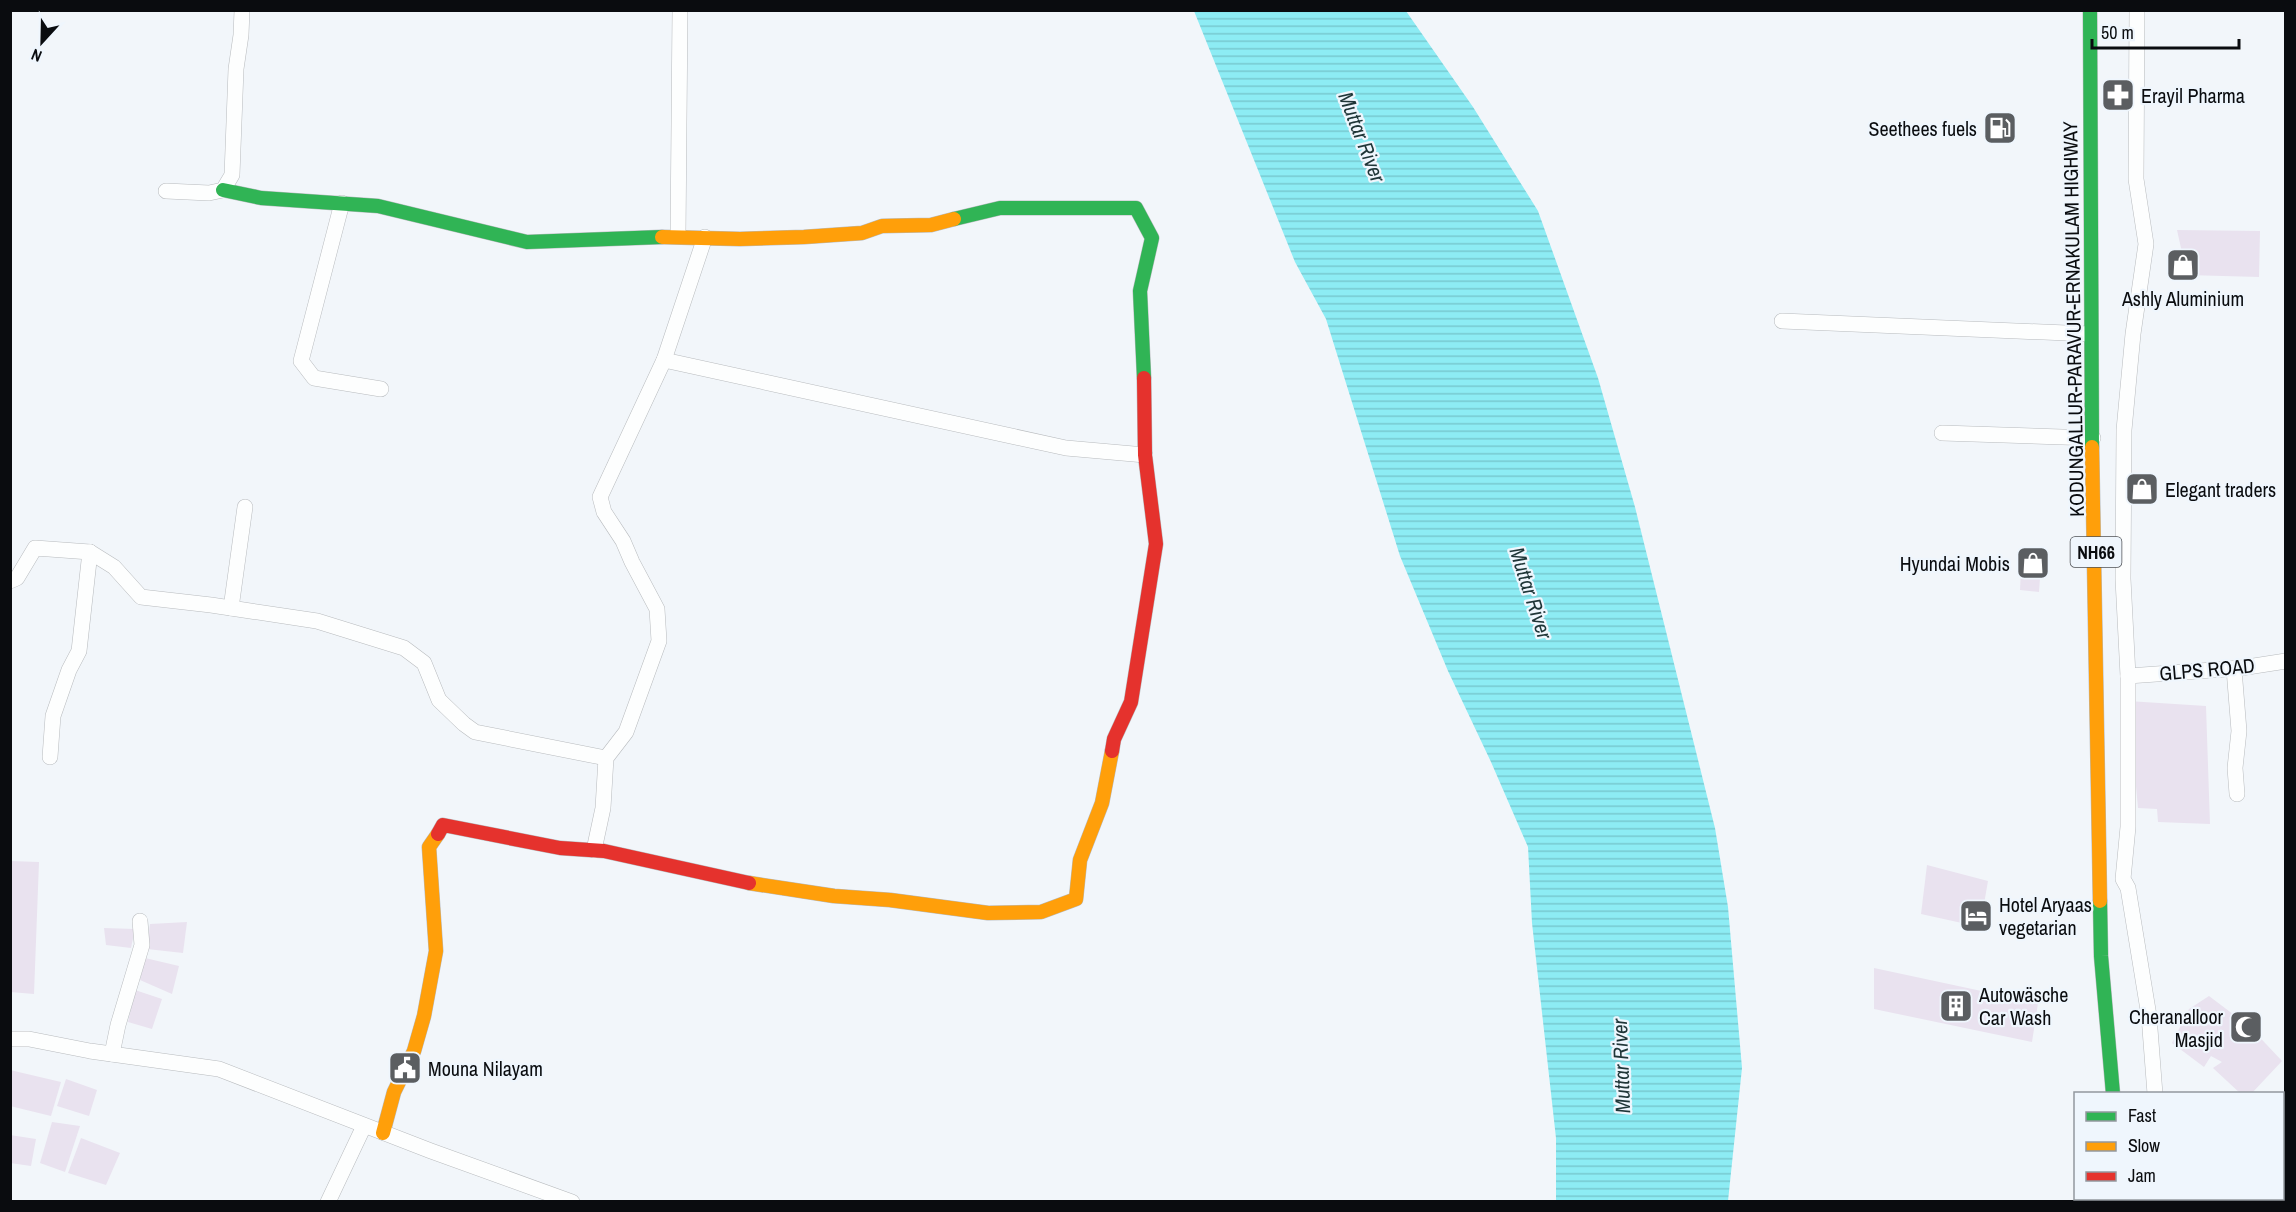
<svg xmlns="http://www.w3.org/2000/svg" width="2296" height="1212" font-family="'Archivo Narrow',sans-serif">
	<style>
		.water { fill: url(#water-rules) }
		.building { fill: #e9e2ef }
		.lines { fill: none; stroke-linecap: round; stroke-linejoin: round }
		.street-casing { stroke: #b8bbbe; stroke-width: 16 }
		.fast-casing { stroke: #b8bbbe; stroke-width: 15 }
		.slow-casing { stroke: #b8bbbe; stroke-width: 15 }
		.jam-casing { stroke: #b8bbbe; stroke-width: 15 }
		.street { stroke: #fdfefe; stroke-width: 15 }
		.fast { stroke: #30b455; stroke-width: 14 }
		.slow { stroke: #ff9f0a; stroke-width: 14 }
		.jam { stroke: #e5322d; stroke-width: 14 }
		.labels { text-anchor: middle; dominant-baseline: central; stroke-width: 4.5; stroke-linejoin: round; paint-order: stroke }
		.shield { fill: #eff6fd; stroke: #4f5256; stroke-width: 1.5 }
		.shield-label { font-size: 18px; font-weight: bold; fill: #0a0c0f }
		.poi-label { font-size: 20px; fill: #0a0c0f; stroke: #eff6fd; text-anchor: start }
		.street-label { font-size: 20px; fill: #0a0c0f; stroke: #eff6fd }
		.water-label { font-size: 21px; font-style: italic; fill: #1f3638; stroke: #eff6fd }
	</style>
	<defs>
		<pattern id="water-rules" width="6" height="5" patternUnits="userSpaceOnUse" patternTransform="scale(1.5)"><rect width="6" height="5" fill="#8decf4"/><path d="M0 2.5h6" fill="none" stroke="#78c9d0"/></pattern>
	</defs>
	<rect width="100%" height="100%" fill="#f2f6fa"/>
	<!-- water -->
	<polygon class="water" points="1194,11 1406,11 1473,107 1538,211 1598,378 1635,507 1715,828 1728,907 1742,1068 1728,1201 1556,1201 1556,1138 1532,923 1528,847 1491,762 1448,671 1400,556 1326,319 1295,262"/>
	<!-- building -->
	<g class="building">
		<polygon points="2177,230 2260,231 2259,277 2187,275"/>
		<polygon points="2022,549 2042,550 2039,592 2020,590"/>
		<polygon points="2128,701 2206,706 2210,824 2158,822 2157,809 2138,808"/>
		<polygon points="10,861 39,862 34,994 10,992"/>
		<polygon points="1927,865 1988,881 1980,927 1921,914"/>
		<polygon points="187,922 183,953 147,949 150,924"/>
		<polygon points="104,928 135,929 131,948 106,945"/>
		<polygon points="145,958 179,966 172,994 140,980"/>
		<polygon points="1874,968 2038,1003 2032,1042 1874,1009"/>
		<polygon points="135,990 162,999 152,1029 128,1022"/>
		<polygon points="2209,996 2250,1027 2282,1061 2251,1094 2241,1094 2213,1068 2222,1062 2211,1056 2204,1067 2172,1043 2189,1009"/>
		<polygon points="10,1070 61,1082 51,1116 10,1106"/>
		<polygon points="66,1079 97,1090 89,1116 57,1106"/>
		<polygon points="52,1122 80,1126 65,1172 40,1163"/>
		<polygon points="10,1135 36,1139 31,1166 10,1163"/>
		<polygon points="81,1138 120,1153 106,1185 68,1173"/>
	</g>
	<g class="lines">
		<defs>
			<g id="street">
				<polyline points="2137,10 2136,179 2146,244 2133,334 2124,430 2123,579 2128,676 2128,827 2123,879 2128,888 2149,1016 2155,1094"/>
				<polyline points="166,191 209,193 223,190 232,175 236,69 241,35 242,10"/>
				<polyline points="342,203 301,361 314,378 381,389"/>
				<polyline points="678,236 680,10"/>
				<polyline points="1782,321 2090,334"/>
				<polyline points="664,360 1066,448 1145,455"/>
				<polyline points="1942,433 2093,438"/>
				<polyline points="10,581 17,578 35,548 90,552 114,567 141,597 211,605 317,621 404,648 424,663 439,700 464,724 475,732 606,758"/>
				<polyline points="231,608 245,507"/>
				<polyline points="2234,669 2239,731 2235,768 2237,794"/>
				<polyline points="2128,676 2241,668 2286,661"/>
				<polyline points="50,757 53,716 69,670 79,651 90,552"/>
				<polyline points="594,850 603,808 606,758 626,732 659,641 657,609 632,562 623,541 604,512 600,497 664,360 705,237"/>
				<polyline points="10,1039 29,1039 90,1051 219,1069 431,1151 572,1202"/>
				<polyline points="112,1054 118,1025 142,945 140,921"/>
				<polyline points="2161,1198 2161,1202"/>
				<polyline points="328,1202 364,1126"/>
			</g>
			<g id="fast">
				<polyline points="2090,10 2092,447"/>
				<polyline points="223,190 261,198 378,206 527,242 662,237"/>
				<polyline points="954,219 1000,208 1136,208 1152,238 1140,291 1144,378"/>
				<polyline points="2100,901 2101,956 2113,1094"/>
			</g>
			<g id="slow">
				<polyline points="662,237 740,239 804,237 862,233 882,226 931,225 954,219"/>
				<polyline points="2092,447 2100,901"/>
				<polyline points="749,883 834,896 890,900 988,913 1041,912 1076,899 1080,860 1102,803 1112,751"/>
				<polyline points="383,1133 394,1092 414,1051 424,1016 436,951 429,847 438,834"/>
				<polyline points="2122,1198 2122,1202"/>
			</g>
			<g id="jam">
				<polyline points="1112,751 1114,739 1131,702 1156,544 1145,455 1144,378"/>
				<polyline points="438,834 443,825 560,848 604,851 749,883"/>
			</g>
		</defs>
		<!-- street casing -->
		<use href="#street" class="street-casing"/>
		<!-- fast casing -->
		<use href="#fast" class="fast-casing"/>
		<!-- slow casing -->
		<use href="#slow" class="slow-casing"/>
		<!-- jam casing -->
		<use href="#jam" class="jam-casing"/>
		<!-- street -->
		<use href="#street" class="street"/>
		<!-- fast -->
		<use href="#fast" class="fast"/>
		<!-- slow -->
		<use href="#slow" class="slow"/>
		<!-- jam -->
		<use href="#jam" class="jam"/>
	</g>
	<!-- icons -->
	<defs>
		<symbol id="pharmacy-square" viewBox="-11 -11 22 22"><rect x="-9" y="-9" width="18" height="18" rx="4" fill="#5b5e61" stroke="#eff6fd"/><path d="M-2-6h4v4h4v4h-4v4h-4v-4h-4v-4h4Z" fill="#fff"/></symbol>
		<symbol id="fuel-square" viewBox="-11 -11 22 22"><rect x="-9" y="-9" width="18" height="18" rx="4" fill="#5b5e61" stroke="#eff6fd"/><path d="M-5.5-6h7V0h2V4h1.3V-2.5L3-4.5l.8-.8L6-3V5H2.5V1h-1V6h-7ZM-4.2-4.7v3.2H.2V-4.7Z" fill="#fff"/></symbol>
		<symbol id="shop-square" viewBox="-11 -11 22 22"><rect x="-9" y="-9" width="18" height="18" rx="4" fill="#5b5e61" stroke="#eff6fd"/><path d="M-5-2.5h2.3a2.7 3.5 0 0 1 5.4 0H5L5.5 6h-11ZM-1.5-2.5h3a1.5 2.3 0 0 0-3 0Z" fill="#fff"/></symbol>
		<symbol id="hotel-square" viewBox="-11 -11 22 22"><rect x="-9" y="-9" width="18" height="18" rx="4" fill="#5b5e61" stroke="#eff6fd"/><path d="M-6-4.5h1.5V1H6V5H4.5V3h-9V5H-6ZM-4 0a1.8 1.8 0 1 1 3.6 0ZM.5 0V-2.5h3Q6-2.5 6 0Z" fill="#fff"/></symbol>
		<symbol id="building-square" viewBox="-11 -11 22 22"><rect x="-9" y="-9" width="18" height="18" rx="4" fill="#5b5e61" stroke="#eff6fd"/><path d="M-4-6H4V6H1V3H-1V6H-4ZM-2.5-4.3h1.7v1.8h-1.7ZM.8-4.3h1.7v1.8H.8ZM-2.5-1h1.7V.8h-1.7ZM.8-1h1.7V.8H.8Z" fill="#fff"/></symbol>
		<symbol id="mosque-square" viewBox="-11 -11 22 22"><rect x="-9" y="-9" width="18" height="18" rx="4" fill="#5b5e61" stroke="#eff6fd"/><path d="M3.5-4.9A6 6 0 1 0 3.5 4.9A5 5 0 1 1 3.5-4.9Z" fill="#fff"/></symbol>
		<symbol id="civic-square" viewBox="-11 -11 22 22"><rect x="-9" y="-9" width="18" height="18" rx="4" fill="#5b5e61" stroke="#eff6fd"/><path d="M-.6-6.5H3V-4.5H.6V-3L4-1V1h2V6H-6V1h2V-1L-.6-3ZM-1.2 2.5V6h2.4V2.5Z" fill="#fff"/></symbol>
	</defs>
	<g fill-rule="evenodd">
		<use href="#pharmacy-square" x="2099" y="76" width="38" height="38"/>
		<use href="#fuel-square" x="1981" y="109" width="38" height="38"/>
		<use href="#shop-square" x="2164" y="246" width="38" height="38"/>
		<use href="#shop-square" x="2123" y="470" width="38" height="38"/>
		<use href="#shop-square" x="2014" y="544" width="38" height="38"/>
		<use href="#hotel-square" x="1957" y="897" width="38" height="38"/>
		<use href="#building-square" x="1937" y="987" width="38" height="38"/>
		<use href="#mosque-square" x="2227" y="1008" width="38" height="38"/>
		<use href="#civic-square" x="386" y="1049" width="38" height="38"/>
	</g>
	<g class="labels">
		<!-- shield labels -->
		<rect class="shield" x="2070.5" y="537" width="51" height="30" rx="4.5"/>
		<g class="shield-label">
			<text x="2096" y="552">NH66</text>
		</g>
		<!-- poi labels -->
		<g class="poi-label">
			<text x="2141" y="95">Erayil Pharma</text>
			<text x="1977" y="128" text-anchor="end">Seethees fuels</text>
			<text x="2183" y="298" text-anchor="middle">Ashly Aluminium</text>
			<text x="2165" y="489">Elegant traders</text>
			<text x="2010" y="563" text-anchor="end">Hyundai Mobis</text>
			<text x="1999" y="904">Hotel Aryaas<tspan x="1999" dy="23">vegetarian</tspan></text>
			<text x="1979" y="994">Autowäsche<tspan x="1979" dy="23">Car Wash</tspan></text>
			<text x="2223" y="1016" text-anchor="end">Cheranalloor<tspan x="2223" dy="23">Masjid</tspan></text>
			<text x="428" y="1068">Mouna Nilayam</text>
		</g>
		<!-- street labels -->
		<g class="street-label">
			<text transform="translate(2073 319) rotate(-91)">KODUNGALLUR-PARAVUR-ERNAKULAM HIGHWAY</text>
			<text transform="translate(2207 669) rotate(-5)">GLPS ROAD</text>
		</g>
		<!-- water labels -->
		<g class="water-label">
			<text transform="translate(1362 137) rotate(69)">Muttar River</text>
			<text transform="translate(1531 593) rotate(72)">Muttar River</text>
			<text transform="translate(1621 1066) rotate(-92)">Muttar River</text>
		</g>
	</g>
	<!-- border -->
	<rect width="2296" height="1212" fill="none" stroke="#0a0c0f" stroke-width="24"/>
	<!-- legend -->
	<rect x="2074" y="1092" width="210" height="108" fill="#eff6fd" stroke="#93989e" stroke-width="1.5"/>
	<rect x="2086" y="1112" width="30" height="9" fill="#30b455" stroke="#93989e" stroke-width="1.5"/>
	<text x="2128" y="1122" font-size="18" fill="#0a0c0f">Fast</text>
	<rect x="2086" y="1142" width="30" height="9" fill="#ff9f0a" stroke="#93989e" stroke-width="1.5"/>
	<text x="2128" y="1152" font-size="18" fill="#0a0c0f">Slow</text>
	<rect x="2086" y="1172" width="30" height="9" fill="#e5322d" stroke="#93989e" stroke-width="1.5"/>
	<text x="2128" y="1182" font-size="18" fill="#0a0c0f">Jam</text>
	<!-- north arrow -->
	<g transform="translate(42 42) rotate(202)" stroke="#eff6fd" stroke-width="4.5" paint-order="stroke">
	<path d="M0-4.5L10 22L0 15L-10 22Z" fill="#0a0c0f"/>
	<text y="-9" font-size="16" font-weight="bold" text-anchor="middle" fill="#0a0c0f">N</text>
	</g>
	<!-- scale -->
	<path d="M2092 39v9h147v-9" fill="none" stroke="#0a0c0f" stroke-width="3"/>
	<text x="2101" y="39" font-size="18" fill="#0a0c0f" stroke="#eff6fd" stroke-width="4.5" paint-order="stroke">50 m</text>
</svg>
